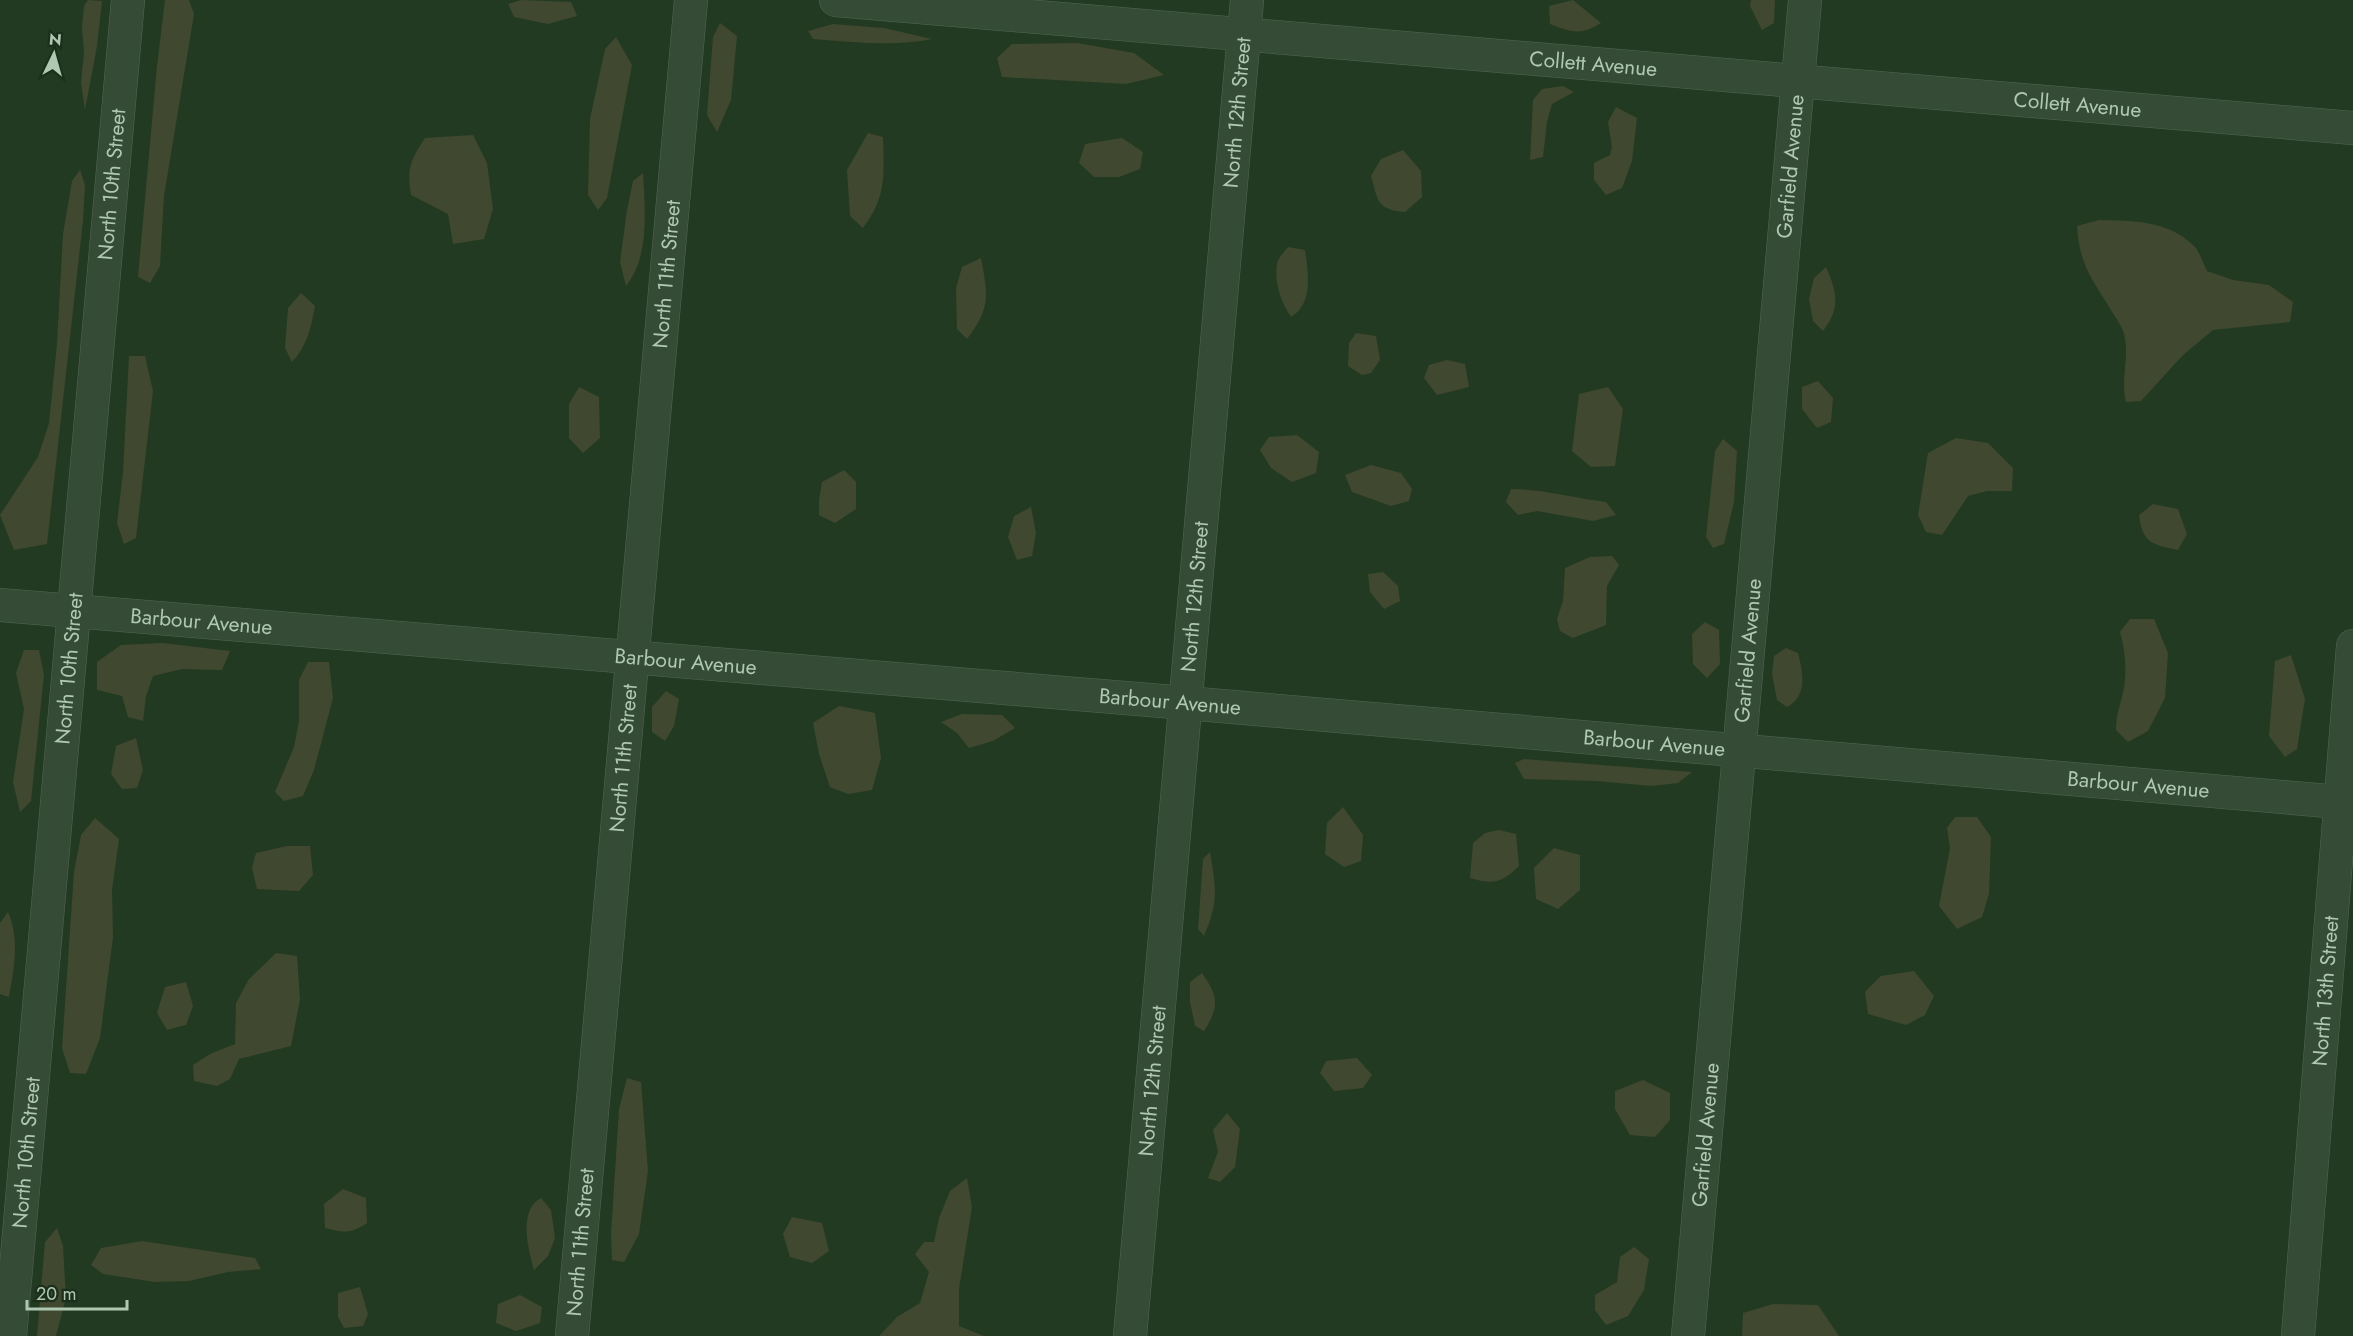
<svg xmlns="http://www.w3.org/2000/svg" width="2353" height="1336" font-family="Jost,sans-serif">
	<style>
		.green { fill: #40482f }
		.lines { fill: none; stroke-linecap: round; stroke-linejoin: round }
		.minor-casing { stroke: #536854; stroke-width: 34 }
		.tertiary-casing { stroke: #536854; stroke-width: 34 }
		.minor { stroke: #354b35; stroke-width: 33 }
		.tertiary { stroke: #354b35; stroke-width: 33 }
		.labels { text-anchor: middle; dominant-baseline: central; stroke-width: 6; stroke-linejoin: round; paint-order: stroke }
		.street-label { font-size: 21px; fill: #b0c7b1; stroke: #1b2f1b }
	</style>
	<rect width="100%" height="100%" fill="#223a22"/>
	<!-- green -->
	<g class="green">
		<polygon points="88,0 102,1 97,46 85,110 81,83 84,52 82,27 84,6"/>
		<polygon points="165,0 189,0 194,14 164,196 160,266 150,283 138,277 157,66"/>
		<polygon points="521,0 571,2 577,16 548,24 514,17 508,4"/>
		<path d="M 1573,0 L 1601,23 C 1581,36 1571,32 1550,24 L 1549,6 Z"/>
		<polygon points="1751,0 1775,0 1774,23 1762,30 1750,6"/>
		<polygon points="720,23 737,36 731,100 717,132 707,115 713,37"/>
		<path d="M 833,24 L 884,28 L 932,39 C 894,47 852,42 813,39 L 808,31 Z"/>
		<polygon points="616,37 632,65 607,198 598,210 588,195 590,119 605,49"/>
		<polygon points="1077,43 1134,53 1164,75 1126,84 1002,77 997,58 1012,44"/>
		<polygon points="1563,86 1574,92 1552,104 1547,122 1543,157 1530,160 1533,100 1542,89"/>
		<polygon points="1616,107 1637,118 1632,161 1622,188 1606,195 1594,180 1594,163 1610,155 1612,147 1608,122"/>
		<path d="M 868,133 L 883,137 C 884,175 887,196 863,228 L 850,216 L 847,170 Z"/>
		<path d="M 473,135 L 487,163 L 493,209 L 484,239 L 453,244 L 448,214 L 411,195 C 407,168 410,161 425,138 Z"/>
		<polygon points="1122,138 1143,152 1140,169 1119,177 1094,177 1079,163 1085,144"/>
		<path d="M 1403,150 L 1421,171 L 1422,197 L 1405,212 C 1377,210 1378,201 1371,176 L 1381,159 Z"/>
		<polygon points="80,170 85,185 83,221 47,544 14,550 0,515 38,457 49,423 57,344 63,234 72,181"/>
		<path d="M 643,173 C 645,209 650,256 626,286 L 620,262 L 627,210 L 633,181 Z"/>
		<path d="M 2099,220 C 2133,221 2168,220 2194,246 C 2200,252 2203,263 2207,271 L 2233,280 L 2269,285 L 2293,302 L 2290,322 L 2213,330 L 2183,355 L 2141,401 L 2126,402 C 2120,379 2130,358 2124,334 C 2122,326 2115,317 2111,310 C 2092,279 2079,264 2077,226 Z"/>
		<path d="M 1288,247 L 1305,250 C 1308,273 1314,303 1291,317 C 1281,302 1274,283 1277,264 C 1278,258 1284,252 1288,247 Z"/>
		<path d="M 981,258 C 988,296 991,307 967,339 L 957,329 L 956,288 L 962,267 Z"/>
		<path d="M 1826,267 C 1837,293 1841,307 1823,331 L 1813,321 L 1809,299 L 1814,278 Z"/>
		<path d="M 301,293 L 315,306 C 311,328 307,346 292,362 L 285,348 L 288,308 Z"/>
		<polygon points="1356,333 1376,336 1380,360 1371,373 1362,375 1348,366 1349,343"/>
		<polygon points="129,356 145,356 153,391 136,538 124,544 117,523 123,472"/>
		<polygon points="1447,360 1465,364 1469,387 1437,395 1424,378 1429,365"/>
		<polygon points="1818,381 1833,398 1831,422 1817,428 1802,409 1802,387"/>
		<polygon points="579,387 599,397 600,438 583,453 569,438 569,404"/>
		<polygon points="1608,387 1623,409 1615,466 1591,467 1572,451 1579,394"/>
		<polygon points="1297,435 1319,452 1316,473 1292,482 1271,468 1260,450 1269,437"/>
		<polygon points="1956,438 1988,443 2013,468 2012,491 1987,491 1968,496 1942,535 1926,532 1918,515 1928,453"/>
		<polygon points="1723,439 1737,451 1734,502 1724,544 1713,548 1706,537 1715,451"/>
		<polygon points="1371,465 1401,473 1412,489 1409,501 1391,506 1352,492 1345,475"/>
		<polygon points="844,470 856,482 856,509 835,523 819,515 819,500 822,482"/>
		<path d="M 1511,489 C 1543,489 1574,498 1606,502 L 1616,515 L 1593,521 L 1537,511 L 1518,515 L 1506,502 Z"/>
		<path d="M 2153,504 L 2178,509 L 2187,534 L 2178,550 C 2153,545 2142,543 2139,515 Z"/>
		<polygon points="1031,507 1036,533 1032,556 1017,560 1008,537 1014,516"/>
		<polygon points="1612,556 1619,565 1607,586 1606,625 1573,638 1560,631 1557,619 1563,601 1565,568 1590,557"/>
		<polygon points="1383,572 1398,586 1400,601 1384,609 1370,592 1368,574"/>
		<path d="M 2130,619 L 2154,619 L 2168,653 L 2165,698 L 2148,731 L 2128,742 L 2116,730 C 2116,712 2121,704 2124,688 C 2127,668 2125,650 2120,632 Z"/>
		<polygon points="1705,622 1719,630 1720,664 1707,678 1693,664 1692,634"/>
		<polygon points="163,643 230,651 222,670 182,669 153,676 146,696 143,721 128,717 122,696 97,690 97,662 121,645"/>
		<path d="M 1786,648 L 1798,653 C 1803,672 1808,696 1787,707 L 1777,700 L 1772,674 L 1774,656 Z"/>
		<polygon points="24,650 39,650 44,675 31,801 20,812 13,782 24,709 16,673"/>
		<polygon points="2291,655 2305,699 2297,749 2285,757 2269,736 2275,661"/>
		<polygon points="308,662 329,662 333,698 314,770 303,796 284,801 275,792 294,747 299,721 299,680"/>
		<polygon points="666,691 679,699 674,726 665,741 652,732 652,707"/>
		<polygon points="839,706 875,713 881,758 872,790 848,794 830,787 819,754 813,723"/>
		<polygon points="962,714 1002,715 1015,728 993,741 969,748 957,733 941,722"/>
		<polygon points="136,738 143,770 137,788 122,789 111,774 116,746"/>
		<polygon points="1524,759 1692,772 1678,783 1651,786 1596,781 1524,779 1515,763"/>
		<polygon points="1343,807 1363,835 1361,861 1344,867 1325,854 1327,823"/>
		<polygon points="1955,817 1977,817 1991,837 1989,894 1982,917 1957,929 1939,906 1950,848 1947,828"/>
		<polygon points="95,818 119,839 112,890 113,937 100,1038 86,1074 70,1073 62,1048 74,872 81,835"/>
		<path d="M 1499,830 L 1516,834 L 1519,866 C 1502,883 1492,885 1470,878 L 1473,843 L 1485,833 Z"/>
		<polygon points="287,846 310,846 313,875 299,891 257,889 252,868 256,853"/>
		<polygon points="1554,848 1580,855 1580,890 1558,909 1536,899 1534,868"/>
		<path d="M 1210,852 C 1216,888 1219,902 1204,936 L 1198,929 L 1203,859 Z"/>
		<path d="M 8,912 C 20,939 14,969 9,997 L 0,994 L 0,923 Z"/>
		<polygon points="276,953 297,956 300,1000 291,1046 239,1059 230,1079 217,1086 194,1081 193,1065 210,1054 235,1044 236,1003 249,979"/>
		<polygon points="1914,971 1934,996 1925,1015 1906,1025 1868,1014 1865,992 1881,976"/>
		<path d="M 1202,973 C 1218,996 1220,1006 1204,1031 L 1195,1026 L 1190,1002 L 1190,982 Z"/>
		<polygon points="186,982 193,1006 186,1025 167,1030 157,1013 165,987"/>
		<polygon points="1357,1058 1372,1075 1363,1088 1334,1091 1320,1073 1326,1061"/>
		<polygon points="627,1078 641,1082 648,1171 639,1234 624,1262 612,1260 611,1234 619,1109"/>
		<polygon points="1643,1080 1670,1093 1670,1120 1655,1137 1630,1135 1615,1109 1615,1091"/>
		<polygon points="1227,1113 1240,1129 1235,1167 1220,1182 1208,1178 1218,1152 1213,1130"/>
		<polygon points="967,1178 972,1207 959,1289 959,1326 984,1336 879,1336 897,1317 920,1303 929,1272 915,1254 924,1242 934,1242 939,1218 950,1191"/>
		<path d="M 343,1189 L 366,1198 L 367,1223 C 350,1234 344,1233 325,1228 L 324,1204 Z"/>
		<path d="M 541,1198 L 551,1210 L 555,1238 L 548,1256 L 534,1270 C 528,1249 518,1210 541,1198 Z"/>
		<polygon points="792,1217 822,1223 829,1251 812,1263 790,1257 783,1234"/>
		<polygon points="57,1228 63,1246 66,1298 56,1336 37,1336 45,1242"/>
		<polygon points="142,1241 255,1258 261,1269 228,1272 189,1281 155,1282 103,1274 91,1265 101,1248"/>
		<polygon points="1634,1247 1649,1259 1644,1290 1628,1316 1606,1325 1595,1310 1595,1295 1617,1282 1620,1257"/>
		<polygon points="360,1287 368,1314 363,1326 344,1328 338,1317 338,1293"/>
		<polygon points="520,1295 542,1307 540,1323 516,1331 496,1323 498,1304"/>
		<polygon points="1773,1304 1818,1305 1839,1336 1742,1336 1743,1313"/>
	</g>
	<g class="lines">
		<defs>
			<g id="minor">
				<path id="s1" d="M 836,0 L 2353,128"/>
				<path id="s2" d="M 0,605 L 1186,703 L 2340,802"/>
				<path id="s3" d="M 10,1336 L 128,0"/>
				<path id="s4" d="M 572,1336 L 691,0"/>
				<path id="s5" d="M 1130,1336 L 1247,0"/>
				<path id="s6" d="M 1688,1336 L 1805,0"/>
			</g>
			<g id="tertiary">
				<path id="s7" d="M 2298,1336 L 2353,646"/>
			</g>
		</defs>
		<!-- minor casing -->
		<use href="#minor" class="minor-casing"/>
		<!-- tertiary casing -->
		<use href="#tertiary" class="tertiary-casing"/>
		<!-- minor -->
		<use href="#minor" class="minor"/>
		<!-- tertiary -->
		<use href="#tertiary" class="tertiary"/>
	</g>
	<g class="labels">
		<!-- street labels -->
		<g class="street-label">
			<text stroke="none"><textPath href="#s1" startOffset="760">Collett Avenue</textPath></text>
			<text stroke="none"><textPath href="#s1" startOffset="1246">Collett Avenue</textPath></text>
			<text stroke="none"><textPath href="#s5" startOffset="1228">North 12th Street</textPath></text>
			<text stroke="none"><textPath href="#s6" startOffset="1174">Garfield Avenue</textPath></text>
			<text stroke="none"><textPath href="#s3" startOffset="1156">North 10th Street</textPath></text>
			<text stroke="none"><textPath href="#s4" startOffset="1066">North 11th Street</textPath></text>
			<text stroke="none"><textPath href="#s5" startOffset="742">North 12th Street</textPath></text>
			<text stroke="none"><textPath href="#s2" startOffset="202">Barbour Avenue</textPath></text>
			<text stroke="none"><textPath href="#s6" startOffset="688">Garfield Avenue</textPath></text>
			<text stroke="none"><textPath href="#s2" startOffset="688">Barbour Avenue</textPath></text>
			<text stroke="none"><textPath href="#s3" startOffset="670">North 10th Street</textPath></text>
			<text stroke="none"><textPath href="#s2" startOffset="1174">Barbour Avenue</textPath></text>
			<text stroke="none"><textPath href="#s2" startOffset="1660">Barbour Avenue</textPath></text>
			<text stroke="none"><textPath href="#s4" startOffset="580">North 11th Street</textPath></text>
			<text stroke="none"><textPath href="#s2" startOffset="2146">Barbour Avenue</textPath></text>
			<text stroke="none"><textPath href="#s7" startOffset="346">North 13th Street</textPath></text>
			<text stroke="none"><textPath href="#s5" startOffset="256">North 12th Street</textPath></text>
			<text stroke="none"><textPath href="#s6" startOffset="202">Garfield Avenue</textPath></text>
			<text stroke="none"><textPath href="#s3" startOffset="184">North 10th Street</textPath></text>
			<text stroke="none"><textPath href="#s4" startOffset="94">North 11th Street</textPath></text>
		</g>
	</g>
	<!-- north arrow -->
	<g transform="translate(54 54) rotate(5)" stroke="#1b2f1b" stroke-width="4.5" paint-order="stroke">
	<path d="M0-4.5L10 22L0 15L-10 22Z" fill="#b0c7b1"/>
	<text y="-9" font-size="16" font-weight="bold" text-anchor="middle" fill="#b0c7b1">N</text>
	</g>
	<!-- scale -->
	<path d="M27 1300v9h100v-9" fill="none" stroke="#b0c7b1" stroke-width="3"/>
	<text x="36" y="1300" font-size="18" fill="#b0c7b1" stroke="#1b2f1b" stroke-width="4.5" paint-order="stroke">20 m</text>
</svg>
